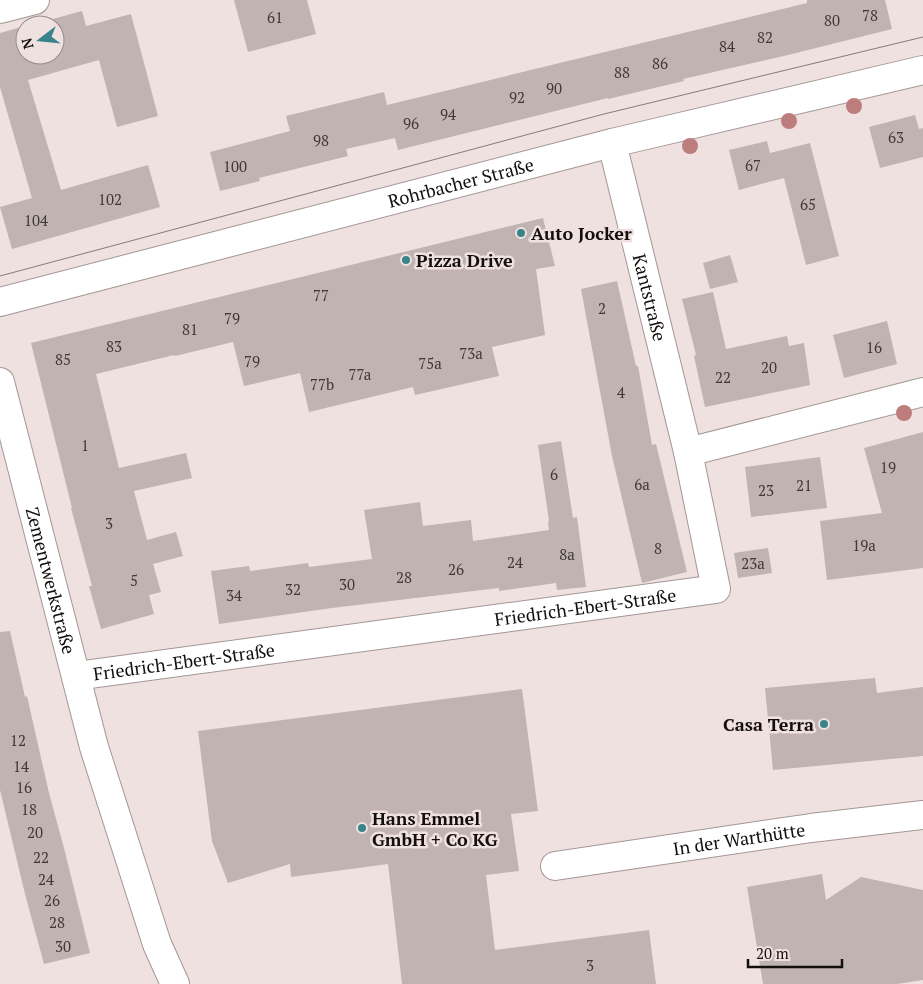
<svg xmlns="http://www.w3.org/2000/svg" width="923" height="984" font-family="'PT Serif',serif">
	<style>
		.building { fill: #c0b3b1 }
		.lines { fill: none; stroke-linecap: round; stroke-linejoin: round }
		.minor-casing { stroke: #a39695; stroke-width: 30 }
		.secondary-casing { stroke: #a39695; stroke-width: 30 }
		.minor { stroke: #fff; stroke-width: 28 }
		.secondary { stroke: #fff; stroke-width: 28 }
		.tram { stroke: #847b7a; stroke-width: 1 }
		.tree { fill: #bc7d7c }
		.poi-dot { fill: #3b838a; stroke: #efe1e0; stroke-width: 2 }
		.labels { text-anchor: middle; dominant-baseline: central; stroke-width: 5; stroke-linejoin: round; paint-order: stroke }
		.number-label { font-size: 15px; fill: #3e3837 }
		.street-label { font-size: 18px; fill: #130f0e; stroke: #efe1e0 }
		.poi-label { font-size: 18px; font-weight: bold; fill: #130f0e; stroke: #efe1e0; text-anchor: start }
	</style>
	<rect width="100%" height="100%" fill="#efe1e0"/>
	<!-- building -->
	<g class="building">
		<polygon points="234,0 307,0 316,34 248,52"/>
		<polygon points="807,0 885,0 892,29 788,55 683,79 684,81 608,99 608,98 398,150 395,138 346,149 348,156 259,178 260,181 220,191 210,152 290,131 286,116 384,92 387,105 807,3"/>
		<polygon points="82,11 86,26 131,14 158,116 117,127 99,60 28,80 61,190 148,165 160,207 12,249 0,207 32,198 0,87 0,33 25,26 25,55 55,55 55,25 31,25"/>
		<polygon points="915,115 919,129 923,128 923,157 880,168 869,127"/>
		<polygon points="767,141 770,153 810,143 839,256 806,265 784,178 739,190 729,150"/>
		<polygon points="543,218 555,266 536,269 545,335 492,347 499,376 415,395 413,387 309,412 300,373 244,386 233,342 175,356 174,355 96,374 119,468 186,453 192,478 134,491 147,540 176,532 183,556 153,564 161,592 149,595 154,614 101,629 89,586 92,586 71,508 72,508 31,343"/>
		<polygon points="730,255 738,282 710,289 703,263"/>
		<polygon points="617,281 636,366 638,366 652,445 656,444 687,572 642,583 612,456 581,289"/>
		<polygon points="713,292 726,349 787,336 789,346 804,343 810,385 705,407 694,356 696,355 682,299"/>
		<polygon points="887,321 897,364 844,378 833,335"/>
		<polygon points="923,432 923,568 827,580 820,521 882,513 864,448"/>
		<polygon points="561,441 573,518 577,517 586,587 557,590 556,583 499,591 499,588 332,608 219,624 211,571 249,566 250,571 308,563 309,567 372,559 364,510 420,502 423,526 471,520 473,541 549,530 548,521 549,521 538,445"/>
		<polygon points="820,457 827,508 751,517 745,467"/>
		<polygon points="768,548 772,573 738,578 734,553"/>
		<polygon points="10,631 25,697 27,696 49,793 64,848 90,953 44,964 25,894 0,790 0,632"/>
		<polygon points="875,678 877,693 923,687 923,756 773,770 765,688"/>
		<polygon points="522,689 538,811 511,814 519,871 486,875 495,950 649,930 656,984 402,984 388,864 291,877 290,864 228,883 212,841 198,731"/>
		<polygon points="822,874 826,900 861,877 923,890 923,980 897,984 763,984 747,887"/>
	</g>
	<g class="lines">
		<defs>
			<g id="minor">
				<polyline points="0,9 35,0"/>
				<path id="s1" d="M 612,143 L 688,452"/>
				<path id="s2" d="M 0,382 L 94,747 L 157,944 L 175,984"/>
				<path id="s3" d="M 76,676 L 716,589 L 688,452 L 923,392"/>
				<path id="s4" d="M 555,866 L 811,828 L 923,815"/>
			</g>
			<g id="secondary">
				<path id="s5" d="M 0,302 L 612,143 L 923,70"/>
			</g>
		</defs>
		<!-- minor casing -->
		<use href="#minor" class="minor-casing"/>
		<!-- secondary casing -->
		<use href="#secondary" class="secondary-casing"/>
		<!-- minor -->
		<use href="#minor" class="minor"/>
		<!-- secondary -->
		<use href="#secondary" class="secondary"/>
		<!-- tram -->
		<polyline class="tram" points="0,276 604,114 923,37"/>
	</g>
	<!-- trees -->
	<g class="tree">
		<circle cx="854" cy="106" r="8"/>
		<circle cx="789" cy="121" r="8"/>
		<circle cx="690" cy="146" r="8"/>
		<circle cx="904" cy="413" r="8"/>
	</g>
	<!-- markers -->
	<g class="poi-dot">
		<circle cx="521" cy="233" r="5"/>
		<circle cx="406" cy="260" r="5"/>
		<circle cx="824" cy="724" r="5"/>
		<circle cx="362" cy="828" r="5"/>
	</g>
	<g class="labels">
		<!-- number labels -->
		<g class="number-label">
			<text x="870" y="15">78</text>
			<text x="275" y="17">61</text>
			<text x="832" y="20">80</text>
			<text x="765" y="37">82</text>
			<text x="727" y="46">84</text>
			<text x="660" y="63">86</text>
			<text x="622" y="72">88</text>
			<text x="554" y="88">90</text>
			<text x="517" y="97">92</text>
			<text x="448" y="114">94</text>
			<text x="411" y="123">96</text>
			<text x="896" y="137">63</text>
			<text x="321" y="140">98</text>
			<text x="753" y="165">67</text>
			<text x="235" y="166">100</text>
			<text x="110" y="199">102</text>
			<text x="808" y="204">65</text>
			<text x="36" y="220">104</text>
			<text x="321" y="295">77</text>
			<text x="602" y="308">2</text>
			<text x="232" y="318">79</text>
			<text x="190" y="329">81</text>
			<text x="114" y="346">83</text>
			<text x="874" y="347">16</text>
			<text x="471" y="353">73a</text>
			<text x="63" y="359">85</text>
			<text x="252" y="361">79</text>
			<text x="430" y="363">75a</text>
			<text x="769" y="367">20</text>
			<text x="360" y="374">77a</text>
			<text x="723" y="377">22</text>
			<text x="322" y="384">77b</text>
			<text x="621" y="392">4</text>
			<text x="85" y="445">1</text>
			<text x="888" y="467">19</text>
			<text x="554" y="474">6</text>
			<text x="642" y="484">6a</text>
			<text x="804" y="485">21</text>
			<text x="766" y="490">23</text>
			<text x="109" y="523">3</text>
			<text x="864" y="545">19a</text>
			<text x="658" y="548">8</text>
			<text x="567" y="554">8a</text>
			<text x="515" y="562">24</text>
			<text x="753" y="563">23a</text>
			<text x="456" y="569">26</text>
			<text x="404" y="577">28</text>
			<text x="134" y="580">5</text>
			<text x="347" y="584">30</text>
			<text x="293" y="589">32</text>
			<text x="234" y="595">34</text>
			<text x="18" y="740">12</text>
			<text x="21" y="766">14</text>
			<text x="24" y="787">16</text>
			<text x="29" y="809">18</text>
			<text x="35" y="832">20</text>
			<text x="41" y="857">22</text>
			<text x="46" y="879">24</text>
			<text x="52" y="900">26</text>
			<text x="57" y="922">28</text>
			<text x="63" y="946">30</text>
			<text x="590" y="965">3</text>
		</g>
		<!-- street labels -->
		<g class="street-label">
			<text stroke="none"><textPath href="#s5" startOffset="476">Rohrbacher Straße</textPath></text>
			<text stroke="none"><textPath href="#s1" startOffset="159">Kantstraße</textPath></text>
			<text stroke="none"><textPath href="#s2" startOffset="205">Zementwerkstraße</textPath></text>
			<text stroke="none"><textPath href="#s3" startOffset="514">Friedrich-Ebert-Straße</textPath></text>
			<text stroke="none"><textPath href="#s3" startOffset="109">Friedrich-Ebert-Straße</textPath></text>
			<text stroke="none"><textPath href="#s4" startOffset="186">In der Warthütte</textPath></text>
		</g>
		<!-- poi labels -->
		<g class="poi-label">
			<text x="531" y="233">Auto Jocker</text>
			<text x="416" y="260">Pizza Drive</text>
			<text x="814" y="724" text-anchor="end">Casa Terra</text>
			<text x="372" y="818">Hans Emmel<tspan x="372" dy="21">GmbH + Co KG</tspan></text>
		</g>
	</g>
	<!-- north arrow -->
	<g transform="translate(40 40) rotate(254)"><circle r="24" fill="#efe1e0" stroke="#978d8c"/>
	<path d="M0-4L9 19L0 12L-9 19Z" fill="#3b838a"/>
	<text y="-8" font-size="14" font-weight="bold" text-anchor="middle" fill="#130f0e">N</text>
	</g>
	<!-- scale -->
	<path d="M748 959v8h94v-8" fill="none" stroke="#130f0e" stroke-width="2.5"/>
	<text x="756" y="959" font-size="15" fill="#130f0e" stroke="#efe1e0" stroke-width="4" paint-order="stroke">20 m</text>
</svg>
